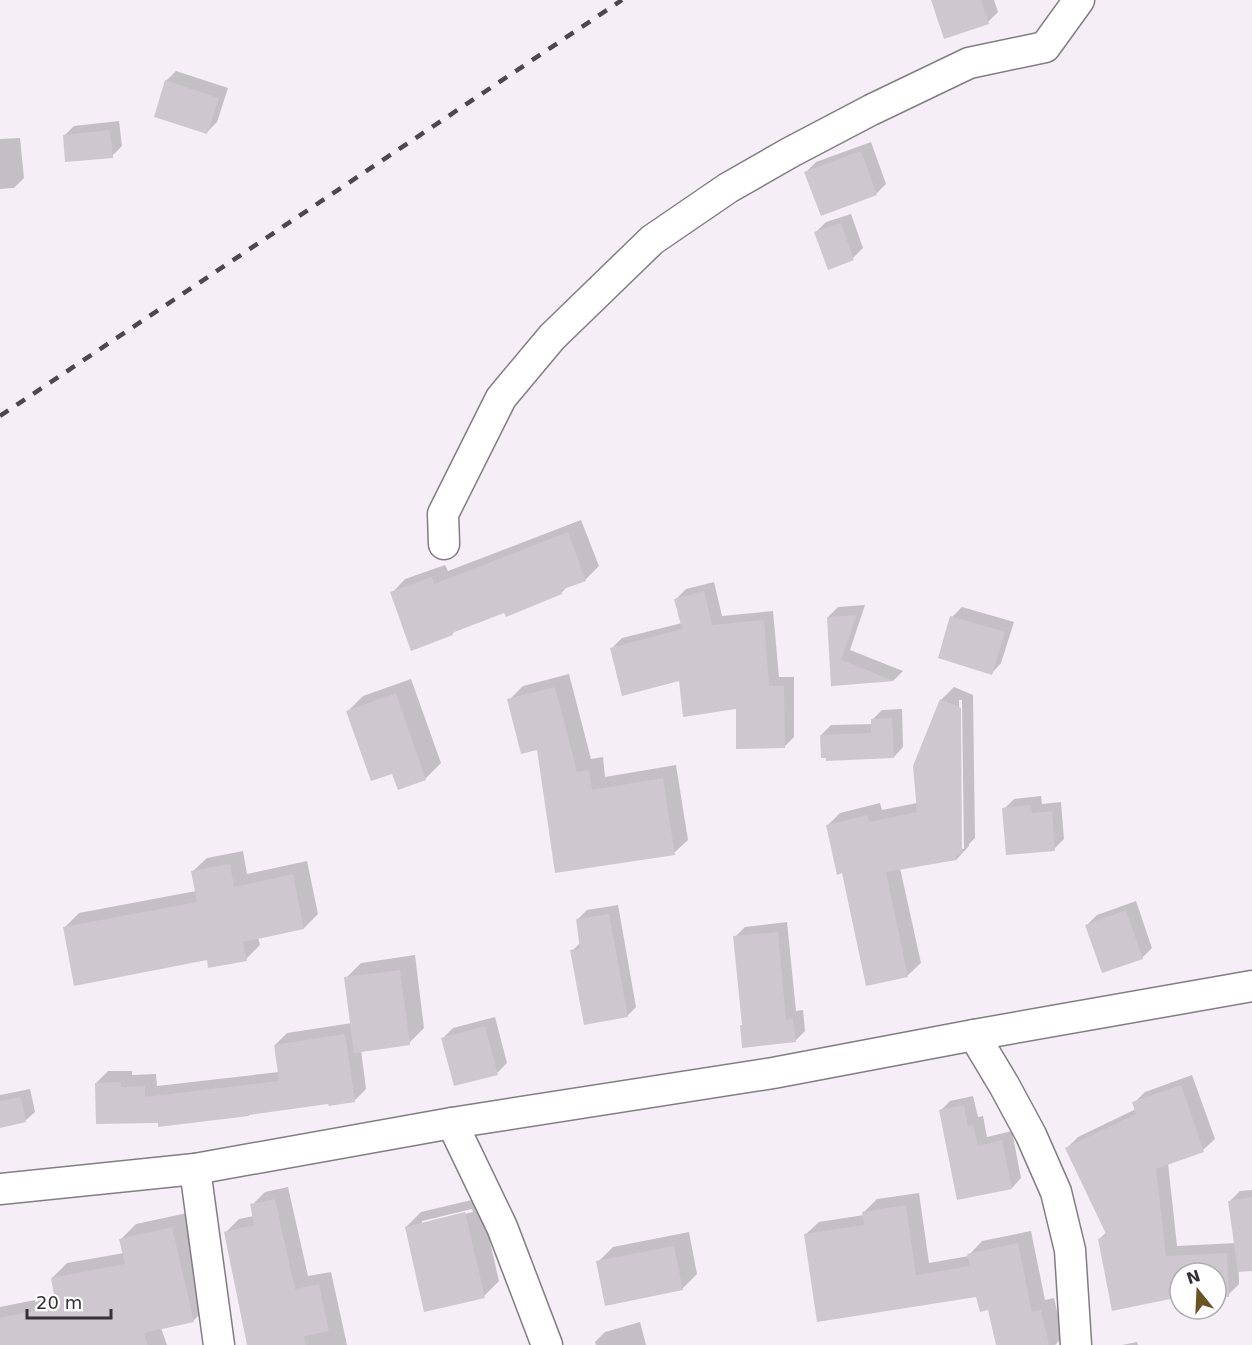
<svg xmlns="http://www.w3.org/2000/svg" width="1252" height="1345" font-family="'DejaVu Sans',sans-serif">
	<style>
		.shadow { fill: #0003; fill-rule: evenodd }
		.building { fill: #cfc7d0 }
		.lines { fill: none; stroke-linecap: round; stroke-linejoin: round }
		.street-casing { stroke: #837c84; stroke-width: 33 }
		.street { stroke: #fff; stroke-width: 30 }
		.rail { stroke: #4b474b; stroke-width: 4.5; stroke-dasharray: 10 10; stroke-linecap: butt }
	</style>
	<rect width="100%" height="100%" fill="#f6eef7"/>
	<!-- shadow -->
	<g class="shadow">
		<polygon points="933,0 994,0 998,12 988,22"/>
		<polygon points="176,71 228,88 217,122 207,132 166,81"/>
		<polygon points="119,121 122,146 112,156 64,136 74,126"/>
		<polygon points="20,138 24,178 14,188 0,189 0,139"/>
		<polygon points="871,142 886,184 876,194 806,172 816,162"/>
		<polygon points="851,214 863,248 853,258 816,232 826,222"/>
		<polygon points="581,520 599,566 586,579 568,586 561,593 505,611 456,630 452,634 392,593 405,579 445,565 448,571"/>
		<polygon points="714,582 722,616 773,611 779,677 794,677 794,737 784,747 737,708 680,679 612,648 622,638 682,623 676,599 686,589"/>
		<polygon points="865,605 850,650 903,671 894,680 832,684 828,617 838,607"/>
		<polygon points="962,607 1014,622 1001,663 992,673 952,617"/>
		<polygon points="569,674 591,759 603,757 605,777 676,765 688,840 674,853 556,872 539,748 509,700 523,686"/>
		<polygon points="411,679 441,763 425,779 393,772 348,711 363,696"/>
		<path d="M 954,687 L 973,695 L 975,838 L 969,844 L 969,846 L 957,859 L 900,868 L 921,963 L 908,975 L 867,984 L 843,872 L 827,826 L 840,813 L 880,803 L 882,810 L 917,803 L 941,700 ZM 959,700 L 962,700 L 964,849 L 961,849 Z"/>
		<polygon points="902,709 903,747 894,757 821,735 831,725 873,724 872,720 882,710"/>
		<polygon points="1041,796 1042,804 1061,802 1064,839 1054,849 1004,809 1014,799"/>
		<polygon points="243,851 247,874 307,861 318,914 304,928 258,937 260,945 246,959 208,958 65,927 79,913 196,891 193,871 207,858"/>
		<polygon points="1136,901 1152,948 1142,958 1087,925 1097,915"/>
		<polygon points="618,905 636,1007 627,1016 572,951 581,942 578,919 587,910"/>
		<polygon points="787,922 796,1011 803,1010 805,1031 795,1041 741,1026 743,1024 735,937 745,927"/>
		<polygon points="415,955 424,1028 409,1043 361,1050 366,1089 355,1100 330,1102 159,1122 96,1083 108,1071 132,1071 132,1075 156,1074 157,1086 279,1072 275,1045 287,1033 352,1023 346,978 361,963"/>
		<polygon points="495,1017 507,1063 497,1073 443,1038 453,1028"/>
		<polygon points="1192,1075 1215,1139 1203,1150 1168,1163 1177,1246 1236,1243 1230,1201 1240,1191 1252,1190 1252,1246 1238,1248 1239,1284 1228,1295 1216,1296 1216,1273 1180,1273 1180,1297 1099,1239 1107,1232 1067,1148 1078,1137 1136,1109 1134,1103 1145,1092"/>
		<polygon points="30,1089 35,1112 25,1121 0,1126 0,1095"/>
		<polygon points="973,1096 978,1117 983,1116 987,1137 1012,1131 1021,1178 1012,1188 940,1111 950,1101"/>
		<polygon points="288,1187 308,1276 331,1272 347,1345 248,1345 226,1232 239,1219 254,1216 252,1205 265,1192"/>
		<polygon points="919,1193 929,1263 969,1256 969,1255 982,1241 1031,1231 1045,1300 1054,1298 1063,1337 1055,1345 997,1345 989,1308 978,1296 818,1320 805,1235 819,1222 864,1215 863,1213 877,1199"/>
		<path d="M 480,1198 L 499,1281 L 484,1296 L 406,1227 L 421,1212 ZM 472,1209 L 473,1212 L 422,1224 L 422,1221 Z"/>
		<polygon points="187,1213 208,1306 193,1321 161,1328 167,1345 0,1345 0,1307 55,1296 52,1278 67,1263 124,1253 121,1239 136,1224"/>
		<polygon points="689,1232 697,1274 682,1289 598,1262 613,1247"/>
		<polygon points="640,1322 646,1345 596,1345 595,1342 605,1332"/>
		<polygon points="1137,1342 1138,1345 1122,1345"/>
	</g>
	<!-- building -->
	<g class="building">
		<polygon points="931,0 981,0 989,24 944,39"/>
		<polygon points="165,80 219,98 207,134 154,117"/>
		<polygon points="110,130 113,158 65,162 63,135"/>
		<polygon points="861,151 877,195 821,216 804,172"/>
		<polygon points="841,223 854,260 828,270 814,232"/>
		<polygon points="568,532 586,581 561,590 562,594 528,608 506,617 504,613 452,633 453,635 411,651 390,592 432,577 434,584"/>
		<polygon points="704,591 712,625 764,620 769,686 784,686 785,748 736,749 736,709 683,717 679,681 622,696 610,648 682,629 674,599"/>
		<polygon points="857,615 841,660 895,681 832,686 831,687 827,617"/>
		<polygon points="950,616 1005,632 992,675 938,658"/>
		<polygon points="555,687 577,772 589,770 592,790 663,778 675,855 555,873 537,750 521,754 507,699"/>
		<polygon points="396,693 426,780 398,790 392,774 371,781 346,711"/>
		<polygon points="940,699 961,708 962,853 956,855 957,860 886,872 908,977 866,986 842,873 837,875 826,825 868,815 869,822 917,812 913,766"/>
		<polygon points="892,718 894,758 826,761 826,758 821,758 820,735 871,733 871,719"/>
		<polygon points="1031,805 1032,813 1052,811 1055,851 1006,855 1002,808"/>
		<polygon points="230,864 234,887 293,874 304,929 243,942 247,961 208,968 207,960 74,986 63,927 197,902 191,871"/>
		<polygon points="1126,910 1143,959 1102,973 1085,925"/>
		<polygon points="609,914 628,1017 584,1025 570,950 580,949 576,919"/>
		<polygon points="778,932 786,1020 793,1019 796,1042 742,1048 740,1025 742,1025 733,936"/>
		<polygon points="400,970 410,1045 354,1053 344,977"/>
		<polygon points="485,1026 498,1075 454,1086 441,1038"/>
		<polygon points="345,1034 355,1102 329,1106 328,1104 249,1115 249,1116 158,1127 158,1123 96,1124 95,1083 121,1082 121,1087 145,1086 145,1097 279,1081 274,1045"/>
		<polygon points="1181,1085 1204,1152 1156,1169 1166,1256 1227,1253 1229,1297 1216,1297 1216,1273 1180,1273 1180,1299 1170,1299 1112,1311 1098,1239 1107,1236 1065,1148 1136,1114 1132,1102"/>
		<polygon points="21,1097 26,1122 0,1128 0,1101"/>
		<polygon points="964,1105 968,1126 973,1125 978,1146 1002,1140 1012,1189 957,1200 939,1110"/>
		<polygon points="1252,1197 1252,1271 1238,1272 1228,1201"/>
		<polygon points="275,1199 295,1289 319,1284 329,1331 304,1336 306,1345 247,1345 224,1232 254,1225 250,1204"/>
		<polygon points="906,1205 916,1275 970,1266 967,1254 1018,1243 1032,1312 1041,1310 1049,1345 996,1345 988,1310 980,1312 976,1297 817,1322 804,1234 864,1225 862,1212"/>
		<polygon points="465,1212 485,1298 424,1312 405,1227"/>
		<polygon points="172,1227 194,1322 144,1333 148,1345 0,1345 0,1318 56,1306 51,1278 125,1264 119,1239"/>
		<polygon points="674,1246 683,1290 605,1306 596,1261"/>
	</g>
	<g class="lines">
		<defs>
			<g id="street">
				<polyline points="444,544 443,514 501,398 552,337 652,240 728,188 791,152 871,110 969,63 1045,47 1079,0"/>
				<polyline points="974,1035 1004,1085 1031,1135 1056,1192 1070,1250 1076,1345"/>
				<polyline points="452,1123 502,1227 547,1345"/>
				<polyline points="195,1169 219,1345"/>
				<polyline points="0,1189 195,1169 452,1123 773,1073 974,1035 1252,986"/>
			</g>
		</defs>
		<!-- street casing -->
		<use href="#street" class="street-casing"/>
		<!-- street -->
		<use href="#street" class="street"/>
		<!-- rail -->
		<polyline class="rail" points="0,416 622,0"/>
	</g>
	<!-- north arrow -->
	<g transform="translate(1198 1291) rotate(342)"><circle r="28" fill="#ffffff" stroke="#aeadae" stroke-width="1.5"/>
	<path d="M0-4.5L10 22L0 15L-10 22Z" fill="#6a5424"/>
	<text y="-9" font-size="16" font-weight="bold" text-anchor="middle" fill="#353235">N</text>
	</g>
	<!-- scale -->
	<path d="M27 1309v9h84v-9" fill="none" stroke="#353235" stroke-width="3"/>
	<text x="36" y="1309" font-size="18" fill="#353235" stroke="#ffffff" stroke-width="4.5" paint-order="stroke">20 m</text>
</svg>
